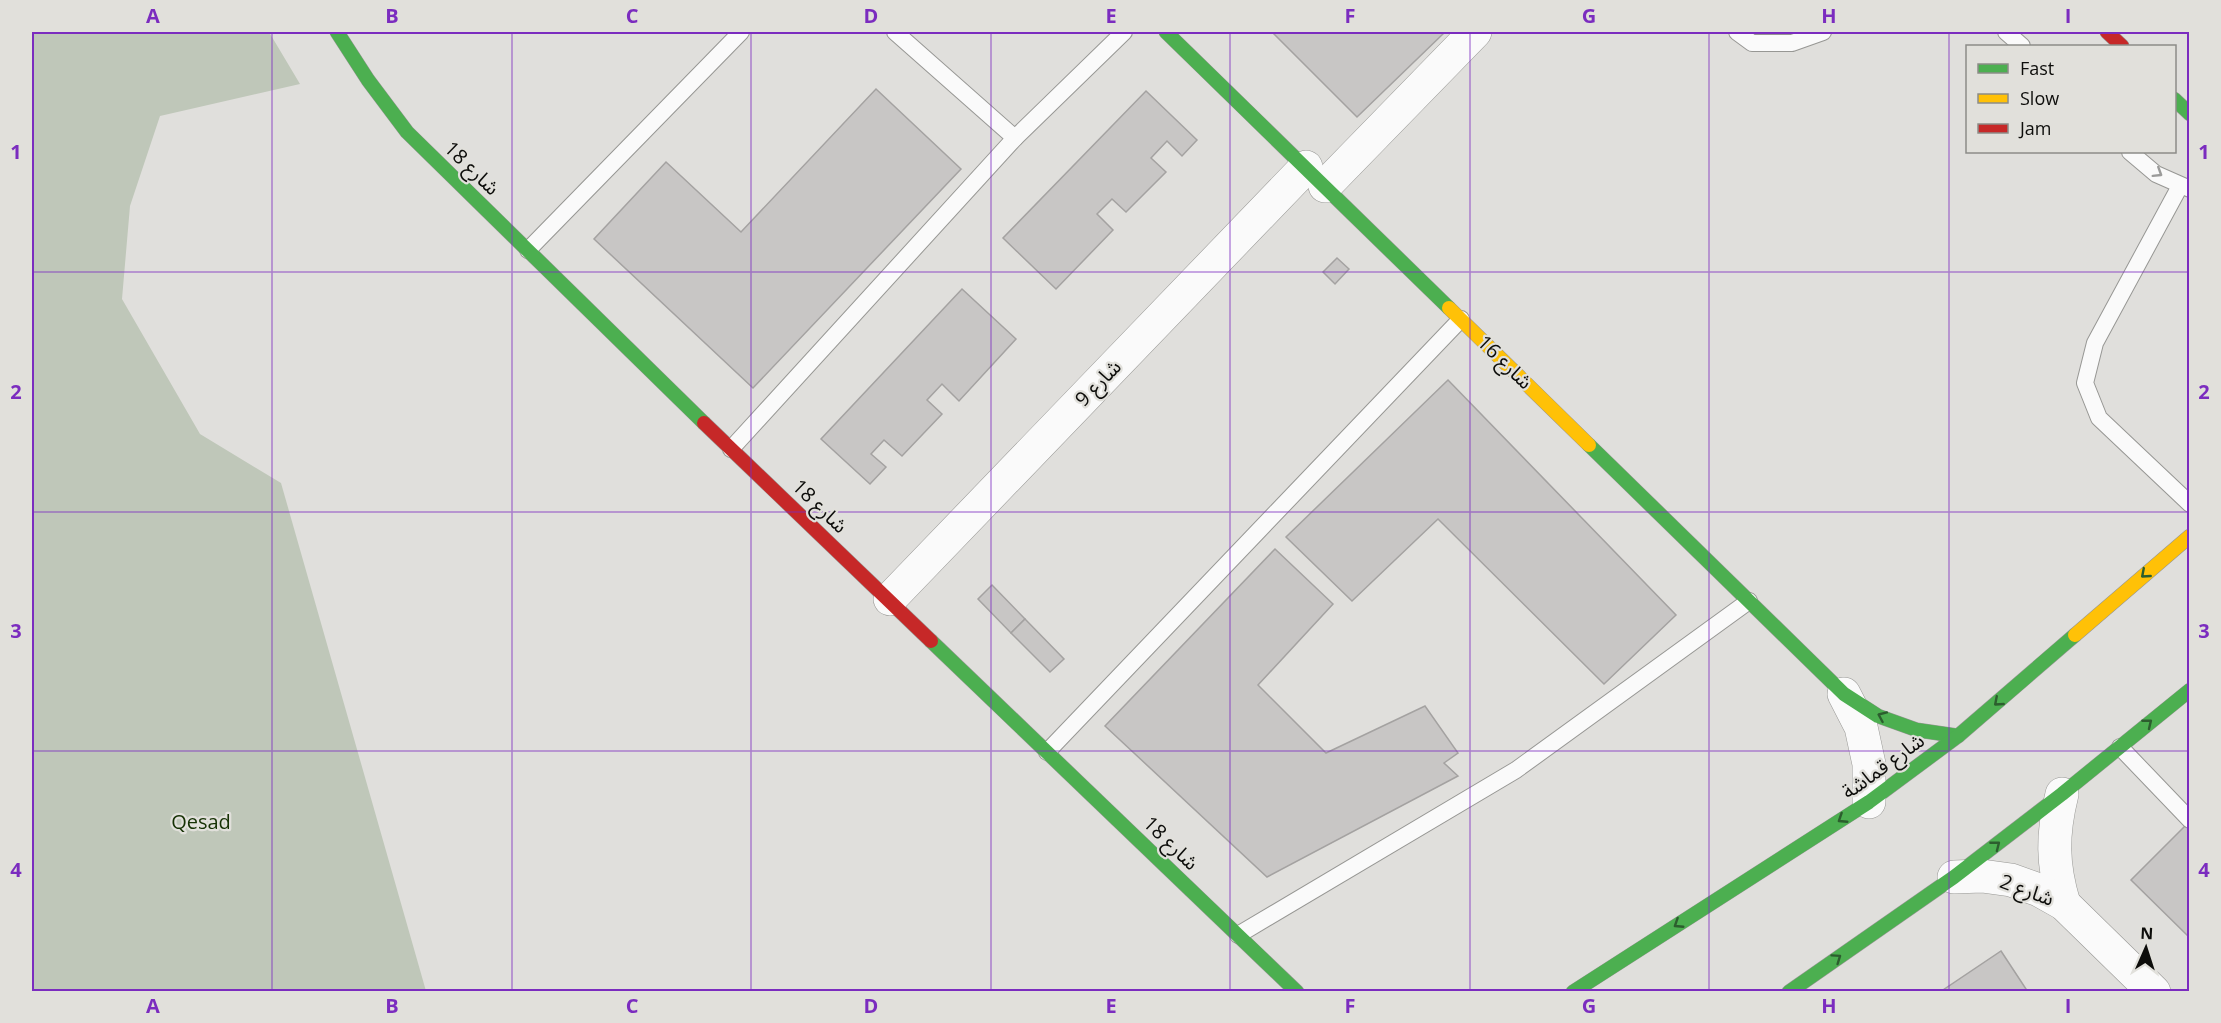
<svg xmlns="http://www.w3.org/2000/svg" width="2221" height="1023" viewBox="0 0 2221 1023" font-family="'Open Sans','Noto Sans Arabic',sans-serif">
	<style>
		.green { fill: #bfc7b9 }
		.building { fill: #c8c6c5; stroke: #a4a2a1; stroke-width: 1.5 }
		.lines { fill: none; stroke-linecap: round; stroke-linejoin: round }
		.lane-casing { stroke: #979794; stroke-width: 18 }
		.street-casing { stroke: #979794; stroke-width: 34 }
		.fast-casing { stroke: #979794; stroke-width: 15 }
		.slow-casing { stroke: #979794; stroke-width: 15 }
		.jam-casing { stroke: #979794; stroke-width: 15 }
		.lane { stroke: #fafafa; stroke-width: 16 }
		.street { stroke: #fafafa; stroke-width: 33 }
		.fast { stroke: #4caf50; stroke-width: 14 }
		.slow { stroke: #ffc107; stroke-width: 14 }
		.jam { stroke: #c62828; stroke-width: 14 }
		.oneway { stroke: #9b9b9a }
		.oneway2 { stroke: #2c5e2e }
		.grid { fill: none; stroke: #7b2cbf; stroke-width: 1.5; stroke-opacity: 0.55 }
		.labels { text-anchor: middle; stroke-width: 4.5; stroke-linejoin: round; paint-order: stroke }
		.street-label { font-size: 20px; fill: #0d0d0b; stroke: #e1e0db }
		.park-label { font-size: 20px; fill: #163205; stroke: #e1e0db }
		.neatline { fill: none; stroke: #7b2cbf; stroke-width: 2 }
		.grid-label { font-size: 20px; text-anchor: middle; font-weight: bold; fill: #7b2cbf }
	</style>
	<rect width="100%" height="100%" fill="#e0dfdc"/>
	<polygon class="green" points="32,32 269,32 300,84 160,116 130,206 122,299 200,434 281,483 426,991 32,991"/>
	<g class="building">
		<polygon points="1272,32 1445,32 1357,117"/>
		<polygon points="876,89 961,169 753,388 594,239 666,162 741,232"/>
		<polygon points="1146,91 1197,140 1182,156 1167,141 1151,158 1166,172 1126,212 1112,199 1097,214 1113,230 1056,289 1003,238"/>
		<polygon points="1337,258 1349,269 1335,284 1323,272"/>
		<polygon points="962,289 1016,339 959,401 942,384 927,400 942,414 902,456 884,440 871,454 886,467 870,484 821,439"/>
		<polygon points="1448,380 1676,615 1604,684 1438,519 1352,601 1286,537"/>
		<polygon points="1275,549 1333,604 1258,685 1326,753 1425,706 1458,753 1444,763 1458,776 1267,877 1105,726"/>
		<polygon points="992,585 1025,619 1011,633 978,599"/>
		<polygon points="1025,619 1064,659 1050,672 1011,633"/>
		<polygon points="2190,821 2190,938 2131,880"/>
		<polygon points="2001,951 2028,992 1940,992"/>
	</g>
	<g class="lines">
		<defs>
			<g id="lane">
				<polyline points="895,32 1015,138"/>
				<polyline points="1737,32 1752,43 1792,43 1823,32"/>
				<polyline points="2006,32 2022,46"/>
				<polyline points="2130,152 2156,174 2190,189"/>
				<polyline points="2180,186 2095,343 2085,383 2099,418 2190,504"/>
				<polyline points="528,250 741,32"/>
				<polyline points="731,449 1015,138 1124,32"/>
				<polyline points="2120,747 2190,820"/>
				<polyline points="1047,752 1461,319"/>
				<polyline points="1238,935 1516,770 1749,601"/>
			</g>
			<g id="street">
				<polyline points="1325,186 1475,32"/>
				<polyline points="890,599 1306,167"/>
				<polyline points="1844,694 1861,727 1869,764 1869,802"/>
				<path d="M2062,794C2052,834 2052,864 2064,904"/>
				<polyline points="1954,877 1982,876 2011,880 2039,890 2064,904 2154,992"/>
			</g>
			<g id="fast">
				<polyline points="337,32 368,80 407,132 704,423"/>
				<polyline points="1166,32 1449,308"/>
				<polyline points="2174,99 2190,114"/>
				<polyline points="1589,445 1844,694 1878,716 1917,730 1958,736"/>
				<polyline points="931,641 1297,992"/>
				<polyline points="1573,992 1869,802 1958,736 2075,635"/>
				<polyline points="1789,992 1954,877 2062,794 2190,690"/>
			</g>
			<g id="slow">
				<polyline points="1449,308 1589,445"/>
				<polyline points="2075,635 2190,536"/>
			</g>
			<g id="jam">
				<polyline points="2107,32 2122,46"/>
				<polyline points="704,423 931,641"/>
			</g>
		</defs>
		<use href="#lane" class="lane-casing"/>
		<use href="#street" class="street-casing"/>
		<use href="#fast" class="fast-casing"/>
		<use href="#slow" class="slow-casing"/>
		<use href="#jam" class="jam-casing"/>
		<use href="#lane" class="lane"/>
		<use href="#street" class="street"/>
		<use href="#fast" class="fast"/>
		<use href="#slow" class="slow"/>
		<use href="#jam" class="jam"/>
	</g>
	<defs><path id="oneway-chevron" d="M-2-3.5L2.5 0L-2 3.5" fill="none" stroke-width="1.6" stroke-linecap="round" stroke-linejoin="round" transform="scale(1.5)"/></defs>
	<use class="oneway" href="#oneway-chevron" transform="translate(2158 173) rotate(32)"/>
	<g class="oneway2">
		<use href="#oneway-chevron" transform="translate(2145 574) rotate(139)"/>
		<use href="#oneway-chevron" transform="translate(1998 702) rotate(139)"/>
		<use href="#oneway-chevron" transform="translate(1882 716) rotate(-156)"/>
		<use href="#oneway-chevron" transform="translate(2148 723) rotate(-39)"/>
		<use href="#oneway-chevron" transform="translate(1842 819) rotate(147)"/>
		<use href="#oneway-chevron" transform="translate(1996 845) rotate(-38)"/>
		<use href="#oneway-chevron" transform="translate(1678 924) rotate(147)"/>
		<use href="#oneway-chevron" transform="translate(1837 958) rotate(-35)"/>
	</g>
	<path class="grid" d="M272,32V992M512,32V992M751,32V992M991,32V992M1230,32V992M1470,32V992M1709,32V992M1949,32V992M32,272H2190M32,512H2190M32,751H2190"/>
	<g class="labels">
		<g class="street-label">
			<text transform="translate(472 168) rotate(44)" y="7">شارع 18</text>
			<text transform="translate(1505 362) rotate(44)" y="7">شارع 16</text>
			<text transform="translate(1098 383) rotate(-46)" y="7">شارع 9</text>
			<text transform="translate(820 506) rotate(44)" y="7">شارع 18</text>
			<text transform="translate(1883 766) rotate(-36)" y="7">شارع قماشة</text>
			<text transform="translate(1171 843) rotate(44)" y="7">شارع 18</text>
			<text transform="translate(2027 890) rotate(20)" y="7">شارع 2</text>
		</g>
		<g class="park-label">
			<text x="201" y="829">Qesad</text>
		</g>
	</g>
	<rect width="2221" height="1023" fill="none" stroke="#e1e0db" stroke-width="66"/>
	<rect x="1966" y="45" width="210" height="108" fill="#e1e0db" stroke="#8c8c88" stroke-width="1.5"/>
	<rect x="1978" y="64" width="30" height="9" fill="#4caf50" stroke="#8c8c88" stroke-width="1.5"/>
	<text x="2020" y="75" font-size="18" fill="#0d0d0b">Fast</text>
	<rect x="1978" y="94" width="30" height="9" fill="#ffc107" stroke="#8c8c88" stroke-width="1.5"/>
	<text x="2020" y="105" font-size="18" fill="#0d0d0b">Slow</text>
	<rect x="1978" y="124" width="30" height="9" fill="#c62828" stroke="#8c8c88" stroke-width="1.5"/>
	<text x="2020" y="135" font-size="18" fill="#0d0d0b">Jam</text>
	<g transform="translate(2146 948) rotate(3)" stroke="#e1e0db" stroke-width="4.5" paint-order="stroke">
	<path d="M0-4.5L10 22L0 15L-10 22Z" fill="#0d0d0b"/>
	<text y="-9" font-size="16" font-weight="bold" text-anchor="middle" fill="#0d0d0b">N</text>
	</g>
	<rect x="33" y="33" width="2155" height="957" class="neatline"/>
	<g class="grid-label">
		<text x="153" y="23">A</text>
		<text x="392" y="23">B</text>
		<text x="632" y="23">C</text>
		<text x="871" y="23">D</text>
		<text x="1111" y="23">E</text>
		<text x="1350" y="23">F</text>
		<text x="1589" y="23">G</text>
		<text x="1829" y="23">H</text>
		<text x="2068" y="23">I</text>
		<text x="16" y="159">1</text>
		<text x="2204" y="159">1</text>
		<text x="16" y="399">2</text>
		<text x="2204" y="399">2</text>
		<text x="16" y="638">3</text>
		<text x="2204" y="638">3</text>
		<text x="16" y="877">4</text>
		<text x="2204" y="877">4</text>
		<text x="153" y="1013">A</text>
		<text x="392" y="1013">B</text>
		<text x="632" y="1013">C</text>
		<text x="871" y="1013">D</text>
		<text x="1111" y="1013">E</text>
		<text x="1350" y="1013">F</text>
		<text x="1589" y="1013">G</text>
		<text x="1829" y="1013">H</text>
		<text x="2068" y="1013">I</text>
	</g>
</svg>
